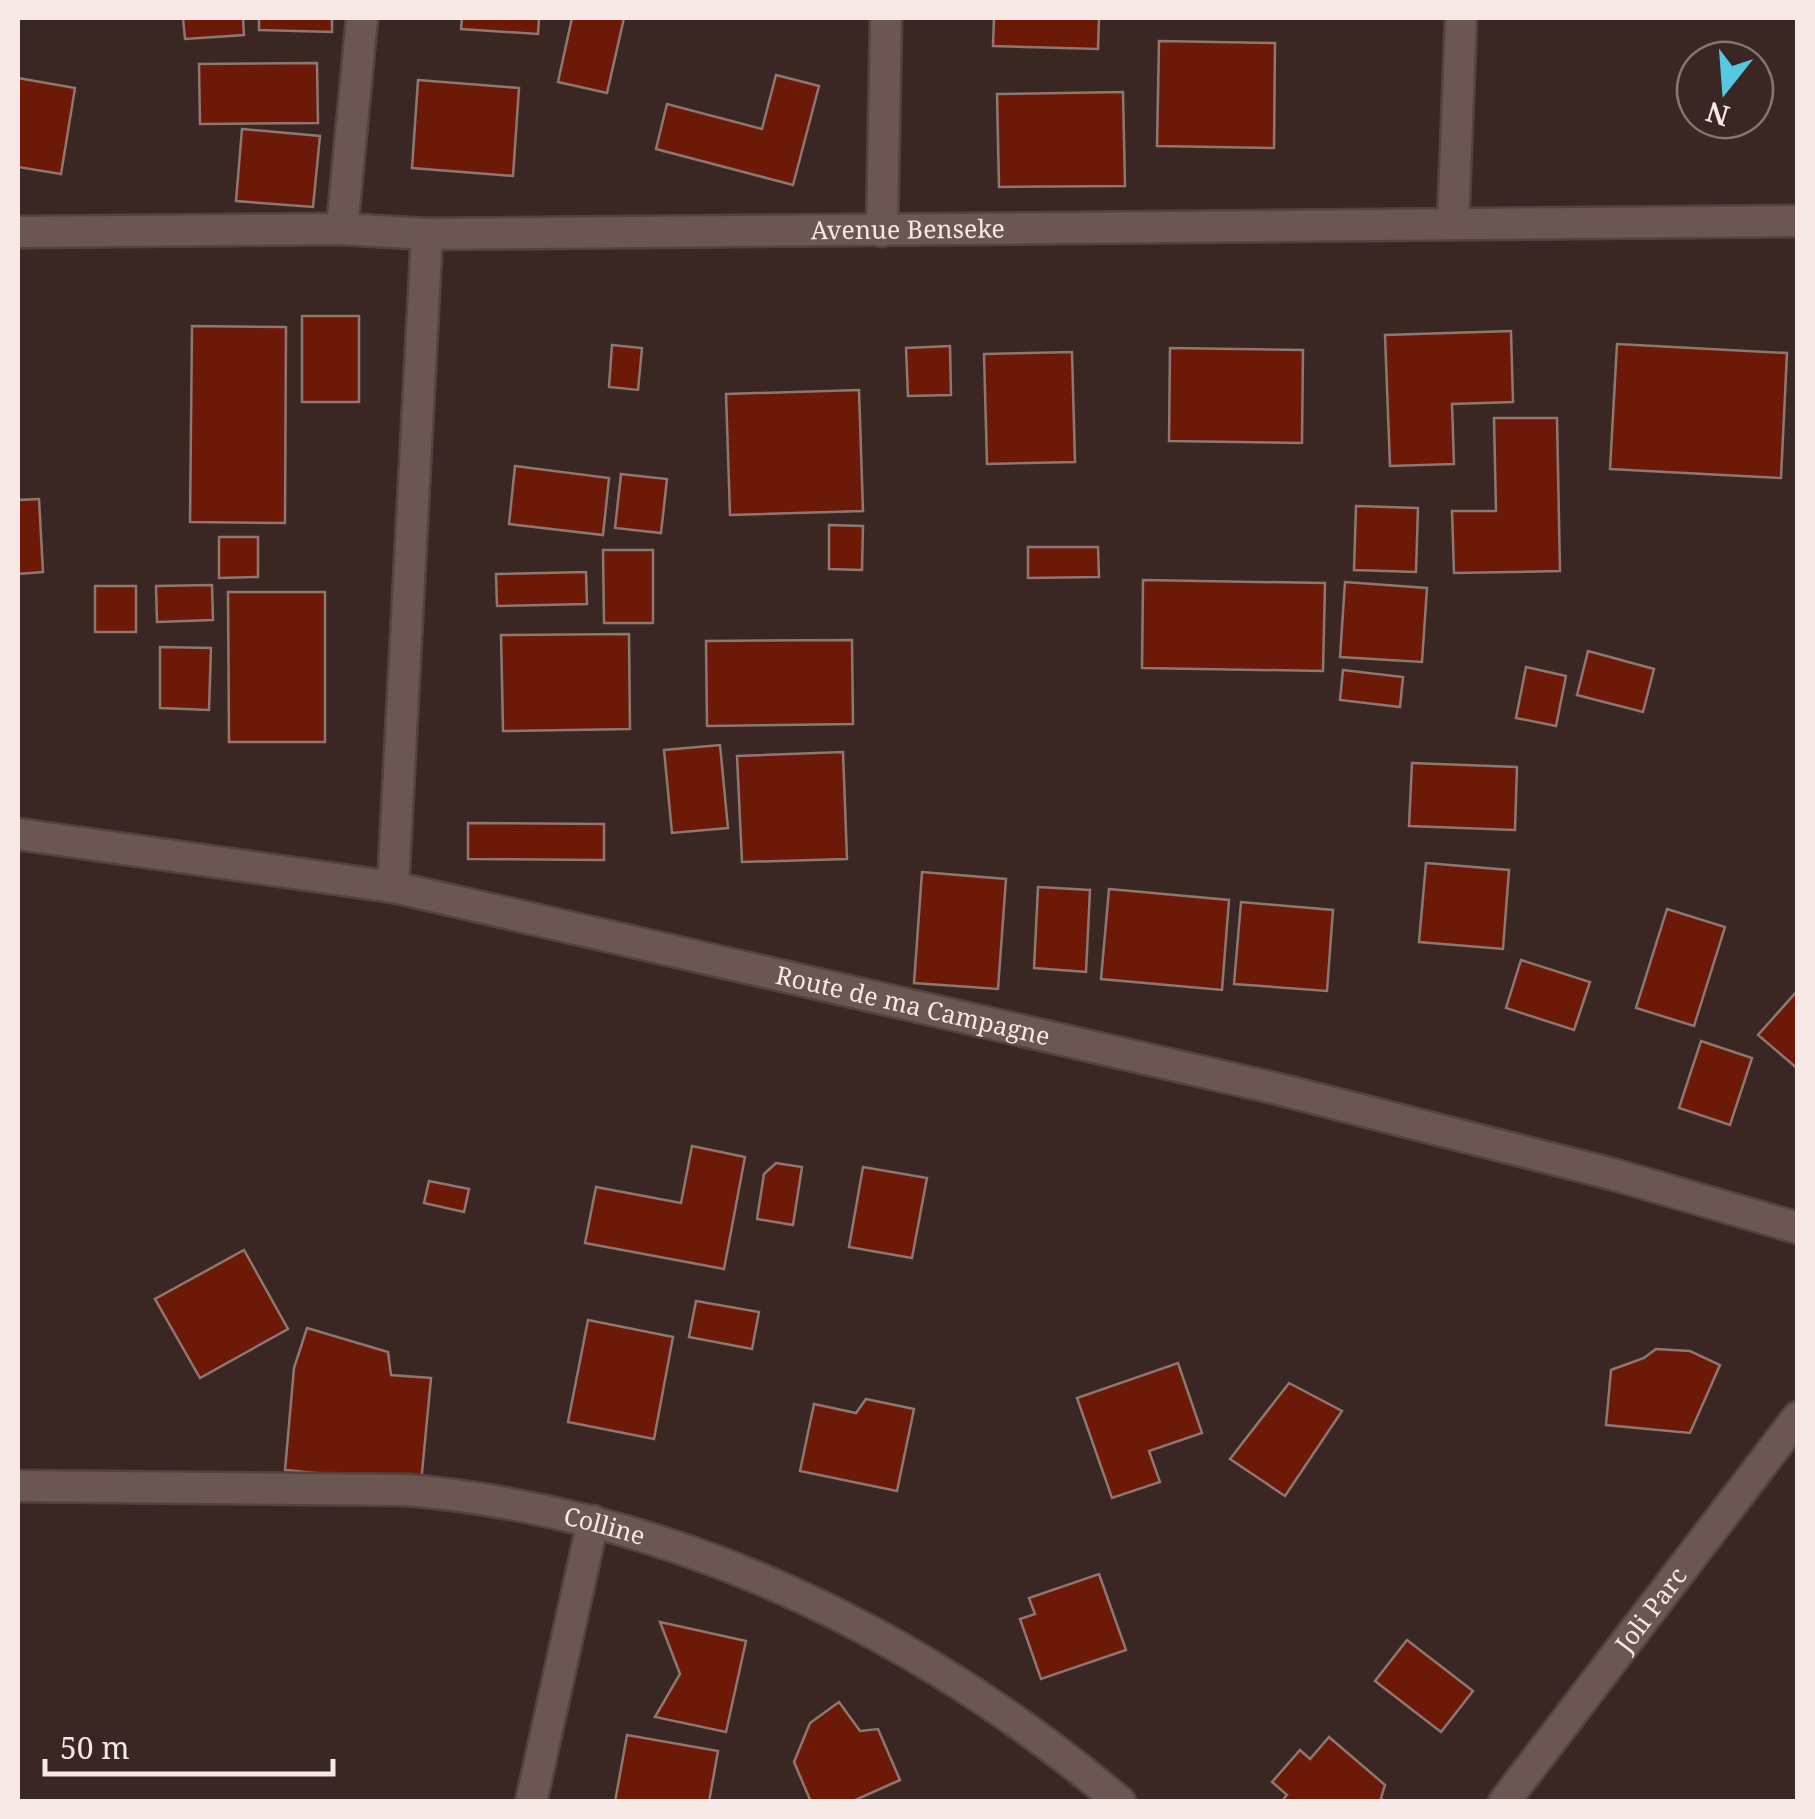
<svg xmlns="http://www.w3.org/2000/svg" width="1815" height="1819" viewBox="0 0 1815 1819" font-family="'Noto Serif',serif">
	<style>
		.building { fill: #6d1908; stroke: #8e7771; stroke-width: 2.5 }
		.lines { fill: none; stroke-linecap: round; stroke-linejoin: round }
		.minor-casing { stroke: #53433f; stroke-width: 35 }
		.minor { stroke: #6b5651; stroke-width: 30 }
		.labels { text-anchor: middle; stroke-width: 8; stroke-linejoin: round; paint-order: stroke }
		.street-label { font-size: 25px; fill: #f5e8e5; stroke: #3a2622 }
	</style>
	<rect width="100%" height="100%" fill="#3a2622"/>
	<g class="building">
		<polygon points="183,18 243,18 244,35 185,39"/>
		<polygon points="259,18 332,18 332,32 259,30"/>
		<polygon points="462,18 539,18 538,34 461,29"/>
		<polygon points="572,18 624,18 607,93 558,82"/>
		<polygon points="994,18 1099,18 1098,49 993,46"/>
		<polygon points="1159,41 1275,43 1274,148 1157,146"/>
		<polygon points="317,63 318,123 200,124 199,64"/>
		<polygon points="776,75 819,86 793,185 656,149 667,104 762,129"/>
		<polygon points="18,78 75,88 61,174 18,167"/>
		<polygon points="418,80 519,88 513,176 412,168"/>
		<polygon points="1123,92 1125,186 999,187 997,94"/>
		<polygon points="242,129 320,136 313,207 236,201"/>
		<rect x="302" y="316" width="57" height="86"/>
		<polygon points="192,326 286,327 285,523 190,522"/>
		<polygon points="1511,331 1513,402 1452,404 1454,464 1390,466 1385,335"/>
		<polygon points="1617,344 1787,353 1781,478 1610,469"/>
		<polygon points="612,345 642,348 638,390 609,387"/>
		<polygon points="950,346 951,395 908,396 906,348"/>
		<polygon points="1170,348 1303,350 1302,443 1169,441"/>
		<polygon points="1072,352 1075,462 987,464 984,354"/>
		<polygon points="859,390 863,511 730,515 726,394"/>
		<polygon points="1494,418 1557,418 1560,571 1454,573 1452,511 1496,511"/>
		<polygon points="515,466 609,478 603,535 509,524"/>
		<polygon points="621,474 667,479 661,533 615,528"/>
		<polygon points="39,499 43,572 18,574 18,500"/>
		<polygon points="1356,506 1418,508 1416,572 1354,570"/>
		<polygon points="829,525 863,526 862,570 829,569"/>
		<polygon points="219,537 258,537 258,577 219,578"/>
		<polygon points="1028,547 1098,547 1099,577 1028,578"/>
		<polygon points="603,550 653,550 653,623 604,623"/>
		<polygon points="586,572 587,604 497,606 496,574"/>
		<polygon points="1143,580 1325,583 1323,671 1142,668"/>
		<polygon points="1345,582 1427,588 1422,662 1340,657"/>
		<polygon points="212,585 213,620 157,622 156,586"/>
		<rect x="95" y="586" width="41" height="46"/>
		<polygon points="228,592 325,592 325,742 229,742"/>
		<polygon points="629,634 630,729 503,731 501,635"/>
		<polygon points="852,640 853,724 707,726 706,641"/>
		<polygon points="160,647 211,648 209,710 160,708"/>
		<polygon points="1588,651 1654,669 1643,712 1577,695"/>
		<polygon points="1526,667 1566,676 1556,726 1516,718"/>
		<polygon points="1343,670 1403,677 1400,707 1340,700"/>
		<polygon points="720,745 728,828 672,833 664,750"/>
		<polygon points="843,752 847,859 742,862 737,756"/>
		<polygon points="1412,763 1517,767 1515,830 1409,826"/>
		<polygon points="468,823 604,824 604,860 468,859"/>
		<polygon points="1426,863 1509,870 1503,949 1419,942"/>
		<polygon points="922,872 1006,879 998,989 914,983"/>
		<polygon points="1038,887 1090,890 1086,972 1034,968"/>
		<polygon points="1109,889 1229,900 1222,990 1101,979"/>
		<polygon points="1241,902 1333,910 1327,991 1234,984"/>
		<polygon points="1667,909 1725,927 1694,1026 1636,1008"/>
		<polygon points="1521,960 1590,982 1574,1030 1506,1008"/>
		<polygon points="1798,990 1798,1069 1758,1035"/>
		<polygon points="1701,1041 1752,1058 1730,1125 1679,1108"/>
		<polygon points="692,1146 745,1157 724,1269 585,1243 596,1187 681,1203"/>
		<polygon points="776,1163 802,1167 793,1225 757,1219 764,1174"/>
		<polygon points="863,1167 927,1178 912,1258 849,1247"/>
		<polygon points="429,1181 469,1189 464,1212 424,1203"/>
		<polygon points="244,1250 288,1329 200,1378 155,1299"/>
		<polygon points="696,1301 759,1312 752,1349 689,1337"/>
		<polygon points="588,1320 673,1337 654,1439 568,1422"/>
		<polygon points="307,1328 388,1352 391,1375 431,1378 421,1483 285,1470 294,1368"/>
		<polygon points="1656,1349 1690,1351 1720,1365 1690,1433 1606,1425 1611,1370 1644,1358"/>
		<polygon points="1178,1363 1202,1433 1149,1451 1160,1482 1112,1498 1077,1398"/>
		<polygon points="1289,1383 1342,1411 1285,1496 1230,1459"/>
		<polygon points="866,1399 914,1409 897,1491 800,1471 814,1404 856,1413"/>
		<polygon points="1099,1574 1126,1650 1041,1679 1020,1619 1035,1614 1029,1598"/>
		<polygon points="660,1622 746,1641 726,1732 655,1717 680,1674"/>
		<polygon points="1407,1640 1473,1691 1441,1732 1375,1681"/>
		<polygon points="839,1702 860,1731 878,1729 900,1780 851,1802 811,1802 794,1762 810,1723"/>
		<polygon points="627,1735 718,1751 709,1802 615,1802"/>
		<polygon points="1329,1737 1385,1785 1381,1798 1384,1802 1281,1802 1287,1795 1272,1782 1300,1750 1310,1759"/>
	</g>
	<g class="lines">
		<defs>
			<g id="minor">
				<polyline points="1453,224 1461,18"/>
				<polyline points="342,229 362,18"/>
				<polyline points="882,231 886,18"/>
				<path id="s1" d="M18,232L342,229L427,234L1798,221"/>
				<path id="s2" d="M18,834L393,887L1278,1089L1612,1174L1798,1228"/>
				<polyline points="393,887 427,234"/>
				<path id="s3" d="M18,1486L408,1490C674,1514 917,1631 1120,1802"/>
				<polyline points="531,1802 593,1521"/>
				<path id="s4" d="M1504,1802L1798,1417"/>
			</g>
		</defs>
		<use href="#minor" class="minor-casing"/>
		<use href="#minor" class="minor"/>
	</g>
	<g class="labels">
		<g class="street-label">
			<text dy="9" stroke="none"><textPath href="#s1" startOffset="890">Avenue Benseke</textPath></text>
			<text dy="9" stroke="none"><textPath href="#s2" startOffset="912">Route de ma Campagne</textPath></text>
			<text dy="9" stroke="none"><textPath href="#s3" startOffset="590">Colline</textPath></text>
			<text dy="9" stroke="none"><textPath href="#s4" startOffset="242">Joli Parc</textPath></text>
		</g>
	</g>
	<rect width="1815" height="1819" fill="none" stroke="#f5e8e5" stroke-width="40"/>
	<g transform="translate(1725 90) rotate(197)"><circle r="48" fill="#3a2622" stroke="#857470" stroke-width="2.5"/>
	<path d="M0-8L18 38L0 25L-18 38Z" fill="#56c9e0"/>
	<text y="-15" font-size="28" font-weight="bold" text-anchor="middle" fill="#f5e8e5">N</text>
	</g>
	<path d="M45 1759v15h288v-15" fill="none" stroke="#f5e8e5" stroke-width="5"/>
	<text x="60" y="1759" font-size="30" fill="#f5e8e5" stroke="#3a2622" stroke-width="8" paint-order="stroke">50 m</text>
</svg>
